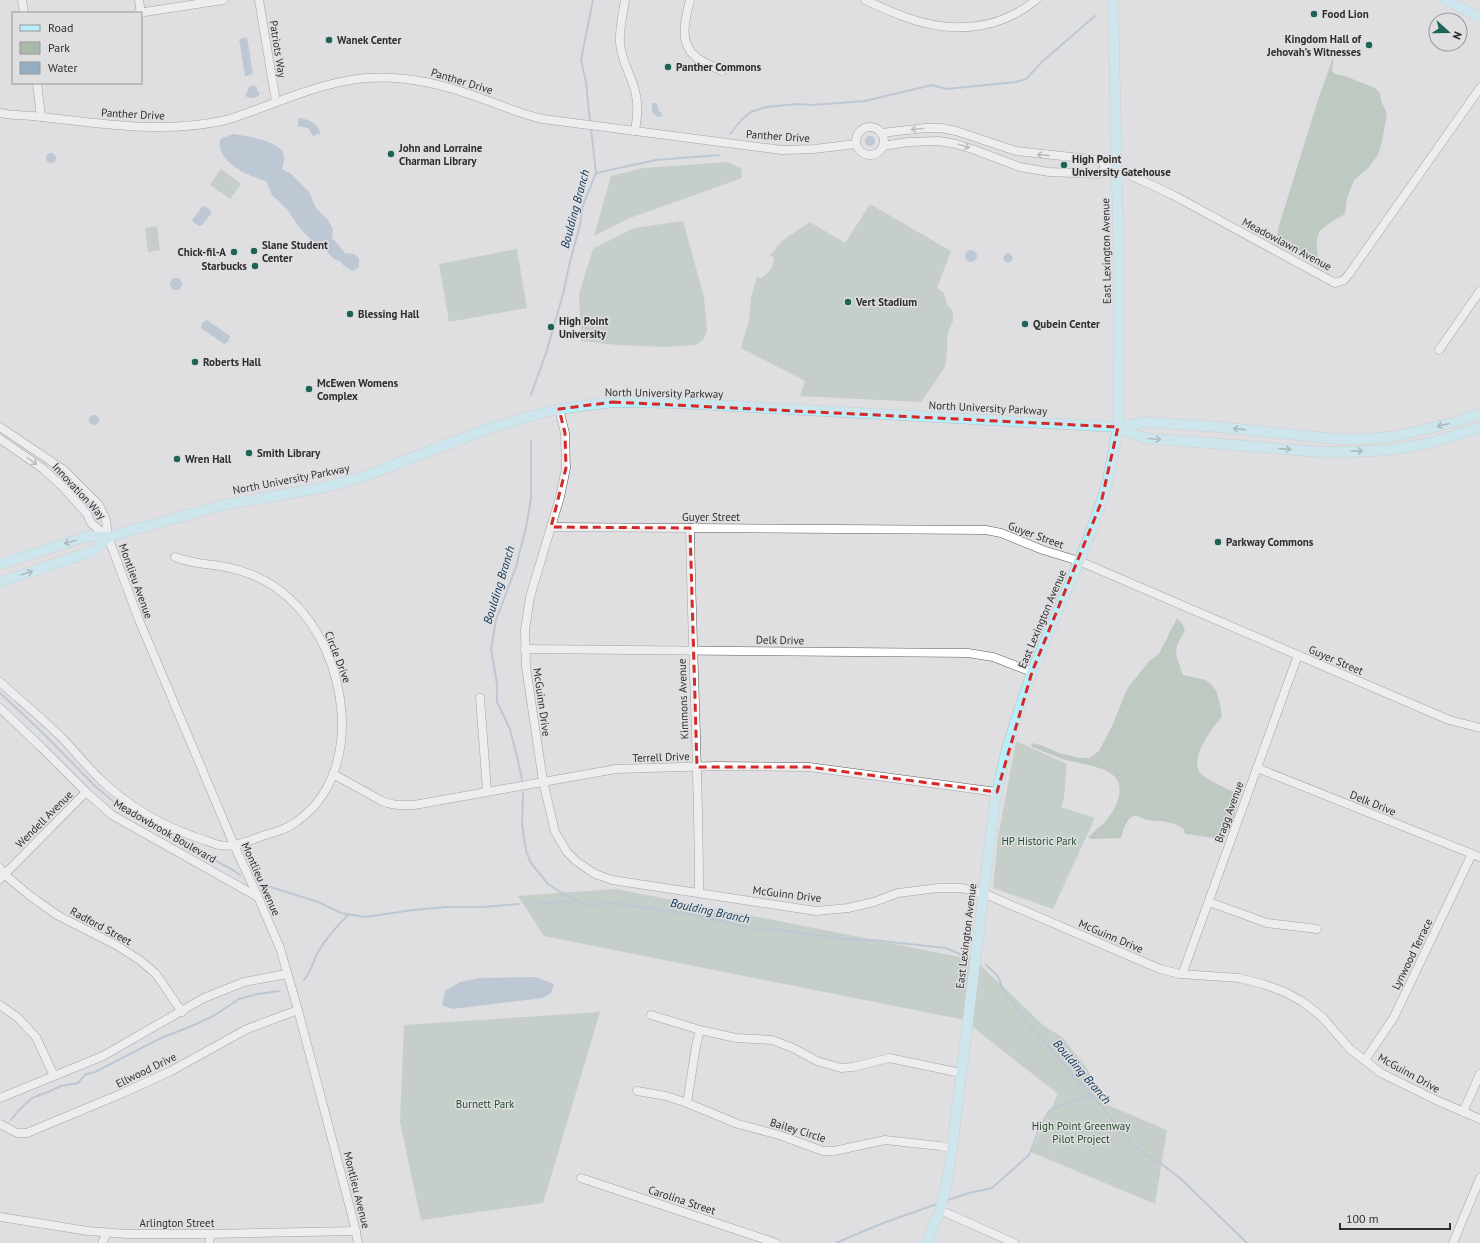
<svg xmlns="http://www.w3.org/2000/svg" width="1480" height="1243" viewBox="0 0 1480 1243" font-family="'PT Sans',sans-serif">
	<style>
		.green { fill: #a9baab }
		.forest { fill: #97b09a }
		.water { fill: #95adc3 }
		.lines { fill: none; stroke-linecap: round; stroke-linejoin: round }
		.stream { stroke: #95adc3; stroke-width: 2 }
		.river { stroke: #95adc3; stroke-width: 13 }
		.minor-casing { stroke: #5c5c5e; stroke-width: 9 }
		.major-casing { stroke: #bcbcbc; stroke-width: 11 }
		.minor { stroke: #fff; stroke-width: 8 }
		.major { stroke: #b9effa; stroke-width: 10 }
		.oneway { stroke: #969697 }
		.oneway2 { stroke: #748e94 }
		.marked { fill: none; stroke: #d62828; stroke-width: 3; stroke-dasharray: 8 5; stroke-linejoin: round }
		.poi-dot { fill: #1d6457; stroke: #dfdfe1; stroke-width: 1.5 }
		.labels { text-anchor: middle; stroke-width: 3; stroke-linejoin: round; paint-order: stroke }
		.poi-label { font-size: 11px; font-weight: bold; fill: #2e2e2f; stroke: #dfdfe1; text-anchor: start }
		.street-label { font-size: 11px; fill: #2e2e2f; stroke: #dfdfe1 }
		.park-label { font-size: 11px; fill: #254e2e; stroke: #dfdfe1 }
		.water-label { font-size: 12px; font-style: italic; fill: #0a3453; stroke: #dfdfe1 }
	</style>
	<rect width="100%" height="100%" fill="#dfdfe1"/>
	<g class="green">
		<polygon points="728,162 741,168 742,178 630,218 594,236 611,176 643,168"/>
		<polygon points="221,169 241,184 230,199 210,185"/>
		<path d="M870,204L951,251L937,288L944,293L947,305L953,311V321L949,329L947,341V352L945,367L921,402L800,396L805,381L741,348L749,320L751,298L757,276L761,278C768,274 774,267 774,258L770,255L783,240L810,222L845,243Z"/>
		<polygon points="683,221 704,297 707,331 703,340 696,345 665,347 617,345 581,341 579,294 593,249 634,228"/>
		<polygon points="157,226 160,250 148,252 145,228"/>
		<polygon points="517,249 527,308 449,322 439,264"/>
		<polygon points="1016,741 1067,764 1064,798 1061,807 1095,818 1053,909 993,888 998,837"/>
		<polygon points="616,889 975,960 1043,1025 1062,1037 1087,1068 1103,1103 1167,1130 1155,1204 1031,1152 1058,1094 983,1035 965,1020 544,936 518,896"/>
		<polygon points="600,1012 543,1203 421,1220 400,1122 404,1025"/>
	</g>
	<g class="forest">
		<path d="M1334,54L1332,71L1335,74L1345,76L1375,88L1380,93L1381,101L1387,114L1382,142L1378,155L1368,168L1354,180L1347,198L1345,214C1318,230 1313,230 1319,263L1277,238L1278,229L1317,103Z"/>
		<path d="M1177,618L1182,624L1185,630L1177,645L1176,655L1183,675C1190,677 1199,678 1205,680C1219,687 1220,704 1222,717C1212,727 1188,760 1201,774C1206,779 1229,790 1237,793C1239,801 1236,809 1234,817C1233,821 1232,826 1230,829C1222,845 1199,834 1185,834L1184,829C1168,820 1165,822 1148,820C1142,819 1136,813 1130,818C1125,823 1123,831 1121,838L1092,839L1088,837C1091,834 1094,832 1097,829C1105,823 1112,814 1116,805C1132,767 1091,767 1066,760C1055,757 1043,751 1032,747L1031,743L1041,745L1059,753L1080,758H1090L1099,751L1113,724L1127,689L1149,661L1159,654Z"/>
	</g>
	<g class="water">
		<polygon points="247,37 253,74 245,76 239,39"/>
		<path d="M253,85L257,87V91L260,93C257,99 251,99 245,96L249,87Z"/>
		<polygon points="652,103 657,103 658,109 663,116 657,117 652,111"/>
		<path d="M298,118C309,119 316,123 321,133L313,136L308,128L298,126Z"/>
		<path d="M234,134C246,136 279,141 283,153C285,158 283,164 282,169L290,173L309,192L316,208L328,220L333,229L332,238L328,243L324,245L317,244L313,242L299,227L287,209L272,195L266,181C248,176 217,163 220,140L222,138Z"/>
		<circle cx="870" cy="141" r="5"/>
		<circle cx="51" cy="158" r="5"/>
		<polygon points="205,206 211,211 211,214 202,225 199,226 193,222 192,220 202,207"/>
		<circle cx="971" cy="256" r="6"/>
		<path d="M340,253L354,254L359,258V267L353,271C346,268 340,263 337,257Z"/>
		<circle cx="1008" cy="258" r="4.5"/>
		<circle cx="176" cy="284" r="6"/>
		<polygon points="207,320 230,336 228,342 224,344 201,328 202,323"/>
		<circle cx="94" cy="420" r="5"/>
		<polygon points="86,500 89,501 98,517 98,519 96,519 85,503"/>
		<polygon points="536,977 554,984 551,993 543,998 452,1009 442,1005 445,991 460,982 479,978"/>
	</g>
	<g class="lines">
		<g class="stream">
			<polyline points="590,122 586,82 581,60 593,0"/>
			<polyline points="730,134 742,119 751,112 766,107 798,104 812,105 865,101 932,85 946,89 1016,82 1026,79 1043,61 1095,16"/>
			<polyline points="596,173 656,160 719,155"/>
			<polyline points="531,395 547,350 563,294 570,262 580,225 583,205 596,173 591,128"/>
			<polyline points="0,693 43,733 95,786 120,807 135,818 233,870 240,875"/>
			<polyline points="522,780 519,765 510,729 497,702 497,684 491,649 496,620 516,567 527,523 531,498 531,440"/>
			<polyline points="523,792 522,824 526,851 531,863 548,884 562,893 579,901 590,905 613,903 695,915 754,929 782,930 842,939 872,940 946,948 969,958"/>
			<polyline points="261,884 318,902 341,913 365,917 413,910 446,907 482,907 519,904"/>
			<polyline points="533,904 578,901"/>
			<polyline points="986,965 997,975 1004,991 1030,1026 1078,1081 1093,1096 1131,1142 1145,1155 1160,1163 1181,1179 1247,1243"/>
			<path d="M304,980C311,972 313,962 318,952C326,938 337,926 348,915"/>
			<polyline points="11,1120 18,1111 32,1098 48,1092 61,1086 78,1083 86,1074 95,1072 161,1038 194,1025 215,1015 239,999 258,994 279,991"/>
			<polyline points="945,1201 969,1193 992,1188 1029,1155 1039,1129 1049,1111 1076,1100 1093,1096"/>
			<polyline points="836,1243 883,1223 937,1204"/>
		</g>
		<polyline class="river" points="328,243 338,254"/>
		<defs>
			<g id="minor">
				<polyline points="22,0 24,13"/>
				<polyline points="139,0 141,13"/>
				<polyline points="259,0 276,102"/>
				<path d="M625,0C623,14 619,29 620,43C621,60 631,75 635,91C639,104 637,118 635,131"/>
				<path d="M690,0C685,20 678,43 697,58C704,63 714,67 722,71"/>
				<path d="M865,0C878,6 892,12 905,17C951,34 998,31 1036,0"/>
				<polyline points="138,13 223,0"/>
				<polyline points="37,83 41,117"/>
				<path d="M0,113C13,116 28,115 42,117C103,124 165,134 226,120C244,115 260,108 277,102C305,91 335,81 365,78C408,75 446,85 486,100C505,107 524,115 543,119L782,150L814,149L856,144"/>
				<circle cx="870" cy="141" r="14"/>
				<polyline points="881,133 925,128 941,128 956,131 1016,151 1099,160 1107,166 1117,169 1173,195 1335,283 1344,280 1349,274 1480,88"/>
				<polyline points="883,146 908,142 939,141 956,144 975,150 1020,167 1049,172 1099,174 1107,166"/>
				<polyline points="1439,350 1480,291"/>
				<polyline points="559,409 565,433 566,468 560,497 530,597 525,630 526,667 543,781 555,832 567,852 576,861 595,874 612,880 816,911 848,908 874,902 898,893 938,888 961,888 983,893 1160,969 1180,974 1239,978 1263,984 1285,992 1303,1002 1322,1017 1350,1049 1381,1073 1436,1100 1480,1119"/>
				<polyline points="0,427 64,470 99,505 106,520 108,537 139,620 234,845 258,897 280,948 298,1010 354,1223 358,1243"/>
				<polyline points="0,439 42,468 61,485 87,514 91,523 108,537"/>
				<polyline points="551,527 986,530 1001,533 1043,550 1079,561 1449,720 1480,728"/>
				<path d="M690,528C692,650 699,772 699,893"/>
				<polyline points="525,649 968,653 993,657 1032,672"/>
				<path d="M0,682C21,701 43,719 63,739C76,752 87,767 101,780C128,806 159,824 195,837C203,839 211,843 219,845C235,848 251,840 265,835C276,832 287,829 296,822C367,773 348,653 291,600C273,582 250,572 226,567C209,564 192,564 175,557"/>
				<polyline points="480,698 487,791"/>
				<polyline points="0,708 42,748 86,792 112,815 258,897"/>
				<polyline points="1257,768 1480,857"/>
				<path d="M333,774L382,801C393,806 403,805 414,805L616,769L716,766L809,767L997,792"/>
				<polyline points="0,868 4,874 29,895 57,915 116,945 141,961 156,974 182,1012"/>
				<polyline points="0,879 86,792"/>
				<polyline points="1209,902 1267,923 1317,929"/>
				<polyline points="1180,974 1183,972 1298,655"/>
				<polyline points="0,1005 17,1017 36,1037 54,1076"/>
				<polyline points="651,1015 700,1030"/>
				<polyline points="1365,1060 1394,1017 1472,854"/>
				<polyline points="637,1091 666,1096 687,1103"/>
				<polyline points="0,1098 103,1056 204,998 244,982 287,974"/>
				<polyline points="1463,1112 1480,1074"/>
				<polyline points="0,1124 17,1133 27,1133 123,1093 171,1071 247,1029 298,1010"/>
				<polyline points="952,1149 940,1146 885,1140 834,1151 823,1151 779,1135 738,1124 687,1103 696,1046 700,1030 736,1038 772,1040 793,1048 817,1061 841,1068 853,1067 889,1058 961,1073"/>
				<polyline points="581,1178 776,1243"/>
				<polyline points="940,1210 1014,1243"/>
				<polyline points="0,1217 88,1231 127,1234 211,1234 356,1231"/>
				<polyline points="102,1243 107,1233"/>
				<polyline points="209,1243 211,1234"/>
				<polyline points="1453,1243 1480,1178"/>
			</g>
			<g id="major">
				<polyline points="1445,0 1480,17"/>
				<path d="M1118,427L1144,438L1322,452C1344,452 1366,452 1387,450C1419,447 1450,438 1480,427"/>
				<polyline points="0,564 89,536 108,537 223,505 326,487 365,476 487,429 542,413 559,409 613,402 676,403 1118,427 1145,422 1219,427 1336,439 1367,439 1397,436 1459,421 1480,413"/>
				<polyline points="0,582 94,551 108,537"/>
				<polyline points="927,1243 940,1210 946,1186 952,1149 995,801 1005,756 1017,716 1032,672 1085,547 1101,503 1108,480 1118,427 1119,272 1113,0"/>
			</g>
		</defs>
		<use href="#minor" class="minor-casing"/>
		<use href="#major" class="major-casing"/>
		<use href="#minor" class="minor"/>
		<use href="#major" class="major"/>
	</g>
	<defs><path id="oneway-shaft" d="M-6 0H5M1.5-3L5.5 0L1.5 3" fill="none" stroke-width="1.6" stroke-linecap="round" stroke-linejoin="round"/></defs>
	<g class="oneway">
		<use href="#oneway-shaft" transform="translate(917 129) rotate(175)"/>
		<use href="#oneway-shaft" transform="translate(964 146) rotate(17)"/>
		<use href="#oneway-shaft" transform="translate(1043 155) rotate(-174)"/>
		<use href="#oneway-shaft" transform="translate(32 461) rotate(35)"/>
	</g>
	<g class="oneway2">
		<use href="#oneway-shaft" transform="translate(1443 425) rotate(167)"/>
		<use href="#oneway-shaft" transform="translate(1239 429) rotate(-174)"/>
		<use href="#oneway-shaft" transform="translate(1155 439) rotate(5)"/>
		<use href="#oneway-shaft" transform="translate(1285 449) rotate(4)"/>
		<use href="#oneway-shaft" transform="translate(1357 451) rotate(-2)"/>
		<use href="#oneway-shaft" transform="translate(70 542) rotate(163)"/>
		<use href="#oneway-shaft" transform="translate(27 573) rotate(-18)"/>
	</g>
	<path d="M0 0H1480V1243H0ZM613,402L1118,427L1101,503L1032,672L997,792L809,767H697L690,528L551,527L566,468L565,433L559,409Z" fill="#dfdfe1" fill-opacity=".55" fill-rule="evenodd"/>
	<path class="marked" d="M613,402L1118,427L1101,503L1032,672L997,792L809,767H697L690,528L551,527L566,468L565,433L559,409Z"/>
	<g class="poi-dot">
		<circle cx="1314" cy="14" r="4"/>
		<circle cx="329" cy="40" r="4"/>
		<circle cx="1369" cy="45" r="4"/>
		<circle cx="668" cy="67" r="4"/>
		<circle cx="391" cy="154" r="4"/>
		<circle cx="1064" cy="165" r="4"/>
		<circle cx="254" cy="251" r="4"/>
		<circle cx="234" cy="252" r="4"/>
		<circle cx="255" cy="266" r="4"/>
		<circle cx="848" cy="302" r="4"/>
		<circle cx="350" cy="314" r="4"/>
		<circle cx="1025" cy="324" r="4"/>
		<circle cx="551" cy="327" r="4"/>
		<circle cx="195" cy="362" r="4"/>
		<circle cx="309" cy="389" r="4"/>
		<circle cx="249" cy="453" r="4"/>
		<circle cx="177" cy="459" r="4"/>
		<circle cx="1218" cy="542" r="4"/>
	</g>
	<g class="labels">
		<g class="poi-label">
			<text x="1322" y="18">Food Lion</text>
			<text x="1361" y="43" text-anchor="end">Kingdom Hall of<tspan x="1361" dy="13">Jehovah’s Witnesses</tspan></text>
			<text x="337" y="44">Wanek Center</text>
			<text x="676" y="71">Panther Commons</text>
			<text x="399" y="152">John and Lorraine<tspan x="399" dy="13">Charman Library</tspan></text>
			<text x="1072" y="163">High Point<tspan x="1072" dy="13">University Gatehouse</tspan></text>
			<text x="262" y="249">Slane Student<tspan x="262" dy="13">Center</tspan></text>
			<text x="226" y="256" text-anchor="end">Chick-fil-A</text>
			<text x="247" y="270" text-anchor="end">Starbucks</text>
			<text x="856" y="306">Vert Stadium</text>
			<text x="358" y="318">Blessing Hall</text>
			<text x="559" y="325">High Point<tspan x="559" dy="13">University</tspan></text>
			<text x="1033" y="328">Qubein Center</text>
			<text x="203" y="366">Roberts Hall</text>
			<text x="317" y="387">McEwen Womens<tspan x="317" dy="13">Complex</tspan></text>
			<text x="257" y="457">Smith Library</text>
			<text x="185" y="463">Wren Hall</text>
			<text x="1226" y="546">Parkway Commons</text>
		</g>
		<g class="street-label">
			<text transform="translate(278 49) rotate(81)" y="4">Patriots Way</text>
			<text transform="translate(462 81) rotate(17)" y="4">Panther Drive</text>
			<text transform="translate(133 114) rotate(3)" y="4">Panther Drive</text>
			<text transform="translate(778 136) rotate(4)" y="4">Panther Drive</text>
			<text transform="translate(1287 244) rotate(28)" y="4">Meadowlawn Avenue</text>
			<text transform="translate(1106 251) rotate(-91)" y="4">East Lexington Avenue</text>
			<text transform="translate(664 393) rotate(1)" y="4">North University Parkway</text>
			<text transform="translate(988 408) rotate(3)" y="4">North University Parkway</text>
			<text transform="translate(291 479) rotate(-11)" y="4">North University Parkway</text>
			<text transform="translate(79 491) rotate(47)" y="4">Innovation Way</text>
			<text x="711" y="521">Guyer Street</text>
			<text transform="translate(1036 535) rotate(20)" y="4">Guyer Street</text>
			<text transform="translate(136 581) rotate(70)" y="4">Montlieu Avenue</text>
			<text transform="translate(1042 619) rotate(-67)" y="4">East Lexington Avenue</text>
			<text transform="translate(780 640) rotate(1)" y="4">Delk Drive</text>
			<text transform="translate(338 657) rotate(69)" y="4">Circle Drive</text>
			<text transform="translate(1336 660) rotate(23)" y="4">Guyer Street</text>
			<text transform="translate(683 699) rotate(-92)" y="4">Kimmons Avenue</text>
			<text transform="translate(542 702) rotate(82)" y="4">McGuinn Drive</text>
			<text transform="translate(661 757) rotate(-2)" y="4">Terrell Drive</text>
			<text transform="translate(1373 803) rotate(22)" y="4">Delk Drive</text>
			<text transform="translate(1229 812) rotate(-70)" y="4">Bragg Avenue</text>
			<text transform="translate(44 819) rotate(-45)" y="4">Wendell Avenue</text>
			<text transform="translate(165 831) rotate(30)" y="4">Meadowbrook Boulevard</text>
			<text transform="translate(261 879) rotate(66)" y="4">Montlieu Avenue</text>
			<text transform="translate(787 894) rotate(7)" y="4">McGuinn Drive</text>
			<text transform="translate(101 926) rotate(28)" y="4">Radford Street</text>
			<text transform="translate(966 936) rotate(-83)" y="4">East Lexington Avenue</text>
			<text transform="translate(1111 936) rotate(23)" y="4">McGuinn Drive</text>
			<text transform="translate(1412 954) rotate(-64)" y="4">Lynwood Terrace</text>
			<text transform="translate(146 1070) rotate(-26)" y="4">Ellwood Drive</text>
			<text transform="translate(1409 1073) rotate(29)" y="4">McGuinn Drive</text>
			<text transform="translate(798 1130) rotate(17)" y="4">Bailey Circle</text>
			<text transform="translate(357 1190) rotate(76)" y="4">Montlieu Avenue</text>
			<text transform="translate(682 1200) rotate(18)" y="4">Carolina Street</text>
			<text x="177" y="1227">Arlington Street</text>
		</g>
		<g class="park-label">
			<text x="1039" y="845">HP Historic Park</text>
			<text x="485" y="1108">Burnett Park</text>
			<text x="1081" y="1130">High Point Greenway<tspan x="1081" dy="13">Pilot Project</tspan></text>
		</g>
		<g class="water-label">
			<text transform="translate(575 209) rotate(-75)" y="4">Boulding Branch</text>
			<text transform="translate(499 585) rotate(-73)" y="4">Boulding Branch</text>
			<text transform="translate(710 911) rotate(12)" y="4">Boulding Branch</text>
			<text transform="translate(1082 1072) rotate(49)" y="4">Boulding Branch</text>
		</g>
	</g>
	<rect x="12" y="12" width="130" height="72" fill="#dfdfe1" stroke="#98989a"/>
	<rect x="20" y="25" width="20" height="6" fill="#b9effa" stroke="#98989a"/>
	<text x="48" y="32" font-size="12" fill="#2e2e2f">Road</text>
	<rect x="20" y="42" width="20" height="12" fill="#a9baab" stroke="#98989a"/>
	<text x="48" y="52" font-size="12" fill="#2e2e2f">Park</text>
	<rect x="20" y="62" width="20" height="12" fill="#95adc3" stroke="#98989a"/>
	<text x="48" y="72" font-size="12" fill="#2e2e2f">Water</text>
	<g transform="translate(1448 32) rotate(111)"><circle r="19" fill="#dfdfe1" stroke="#98989a"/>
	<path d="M0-3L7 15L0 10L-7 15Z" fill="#1d6457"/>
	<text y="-6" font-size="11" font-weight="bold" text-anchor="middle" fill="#2e2e2f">N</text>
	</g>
	<path d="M1340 1223v6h110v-6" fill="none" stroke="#2e2e2f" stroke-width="2"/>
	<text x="1346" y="1223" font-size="12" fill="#2e2e2f" stroke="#dfdfe1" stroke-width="3" paint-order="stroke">100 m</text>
</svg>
